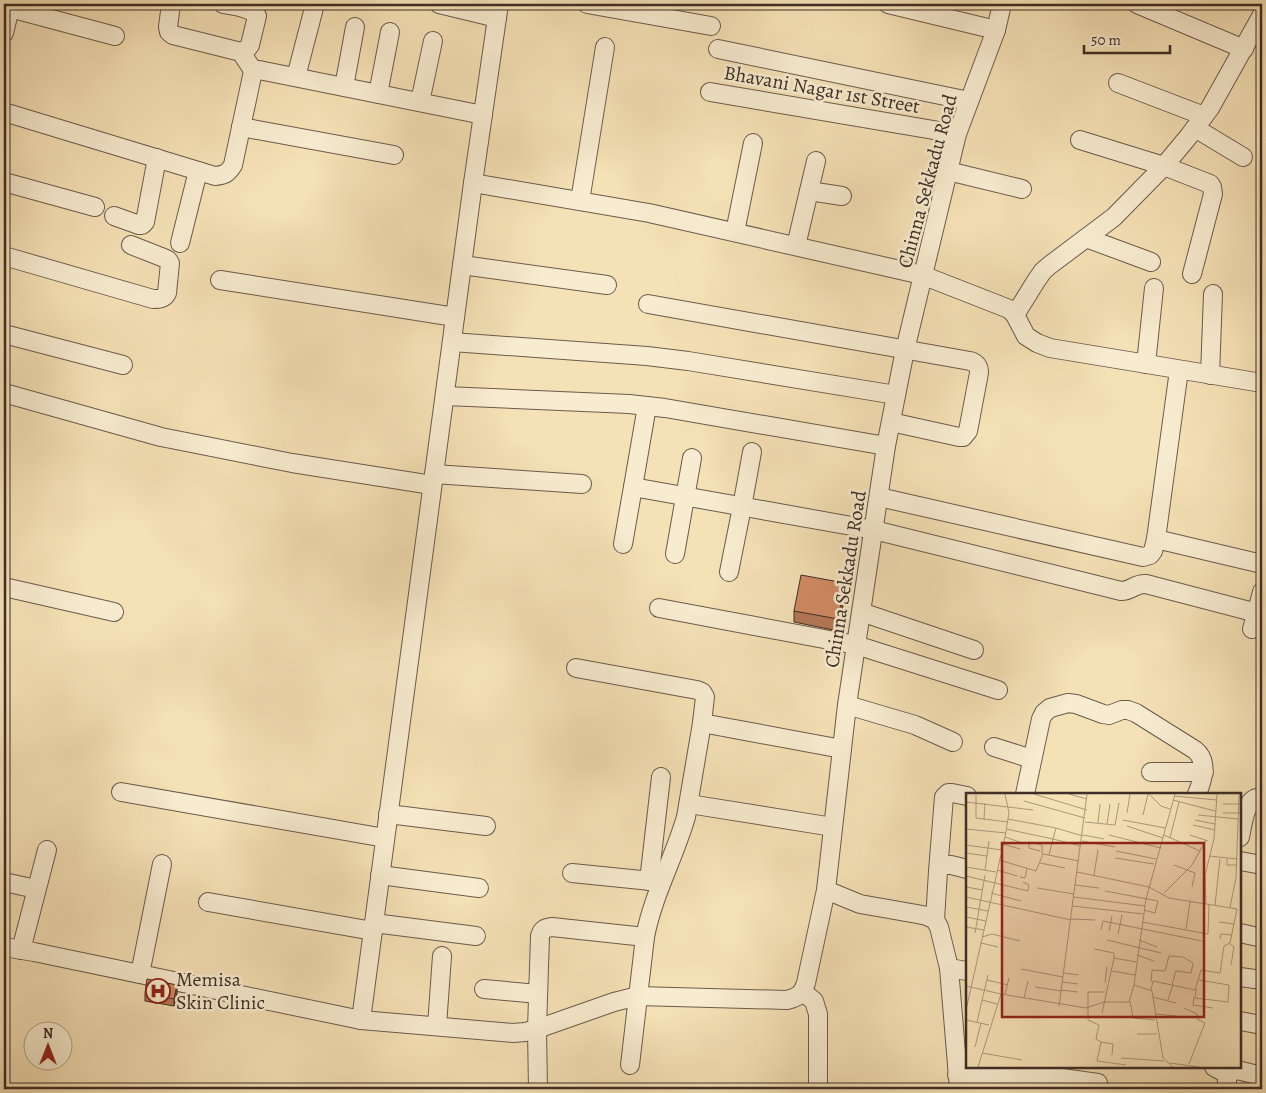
<svg xmlns="http://www.w3.org/2000/svg" width="1266" height="1093" viewBox="0 0 1266 1093" font-family="Alegreya,serif">
	<style>
		.lines { fill: none; stroke-linecap: round; stroke-linejoin: round }
		.minor-casing { stroke: #6b5b4b; stroke-width: 20 }
		.minor { stroke: #f8ecd0; stroke-width: 18 }
		.wall { fill: #b57857; stroke: #3d2e27 }
		.shaded-wall { fill: #946247; stroke: #3d2e27 }
		.building { fill: #d38c65; stroke: #3d2e27 }
		.labels { text-anchor: middle; stroke-width: 5; stroke-linejoin: round; paint-order: stroke }
		.street-label { font-size: 20px; fill: #3d2e27; stroke: #f8ecd0 }
		.poi-label { font-size: 20px; fill: #3d2e27; stroke: #f8ecd0; text-anchor: start }
		.inset-road { fill: none; stroke: #ab997d; stroke-width: 1 }
		.view { fill: #8f2418; fill-opacity: 0.15; stroke: #8f2418; stroke-width: 2.5 }
		.inset-edge { fill: none; stroke: #3d2e27; stroke-width: 2.5 }
	</style>
	<rect width="100%" height="100%" fill="#f5e1b6"/>
	<filter id="stains"><feTurbulence type="fractalNoise" baseFrequency=".004" numOctaves="4"/><feColorMatrix values="0 0 0 0 .2 0 0 0 0 .09 0 0 0 0 .02 0 0 0 .5 -.17"/></filter>
	<radialGradient id="worn" r=".72"><stop offset=".6" stop-color="#630" stop-opacity="0"/><stop offset="1" stop-color="#630" stop-opacity=".3"/></radialGradient>
	<g class="lines">
		<defs>
			<g id="minor">
				<polyline points="171,4 168,27 169,32 173,35 241,52"/>
				<path d="M223,4C234,6 250,7 257,16L250,45L247,49L241,52L254,72"/>
				<polyline points="439,4 497,18"/>
				<polyline points="587,4 711,26"/>
				<polyline points="888,4 996,30"/>
				<polyline points="1137,4 1244,49"/>
				<polyline points="10,8 115,36"/>
				<polyline points="4,33 11,4"/>
				<polyline points="718,49 969,101"/>
				<polyline points="296,77 315,4"/>
				<polyline points="1118,83 1204,116"/>
				<polyline points="344,87 355,27"/>
				<polyline points="710,92 957,134"/>
				<polyline points="378,94 390,32"/>
				<polyline points="420,102 433,41"/>
				<path d="M4,112L215,176C225,175 228,173 233,165L252,76L254,72L259,70L483,115"/>
				<polyline points="241,127 394,155"/>
				<polyline points="1195,128 1243,157"/>
				<polyline points="1080,140 1164,166 1210,184 1212,187 1213,194 1192,274"/>
				<polyline points="948,171 1022,189"/>
				<polyline points="4,182 95,207"/>
				<polyline points="473,183 649,213 922,275 1009,309 1015,315 1026,336 1037,343 1050,348 1262,383"/>
				<polyline points="809,191 842,196"/>
				<polyline points="580,201 605,47"/>
				<polyline points="114,216 139,225 142,225 145,222 157,158"/>
				<polyline points="735,232 753,143"/>
				<polyline points="1086,238 1151,262"/>
				<polyline points="180,243 198,171"/>
				<polyline points="796,246 816,161"/>
				<path d="M4,256L153,299C159,299 164,299 167,293L170,263L168,260L164,258L131,245"/>
				<polyline points="462,265 607,285"/>
				<polyline points="220,280 455,317"/>
				<path d="M648,304L970,361C977,363 979,366 979,373L968,431L963,437H959L891,422"/>
				<polyline points="1015,315 1036,281 1043,271 1050,265 1114,217 1164,166 1189,136 1210,108 1262,15"/>
				<polyline points="4,334 123,365"/>
				<polyline points="452,342 647,356 688,361 896,395"/>
				<polyline points="1146,364 1154,288"/>
				<polyline points="1210,375 1213,294"/>
				<polyline points="4,393 161,437 292,463 432,485"/>
				<polyline points="445,396 629,404 665,408 886,446"/>
				<polyline points="434,474 582,484"/>
				<polyline points="633,487 647,406"/>
				<polyline points="879,497 1143,557 1150,555 1153,551 1156,539 1262,564"/>
				<polyline points="1156,539 1179,370"/>
				<path d="M623,544L633,487L874,530L1121,591C1132,591 1135,583 1146,584L1257,613"/>
				<polyline points="675,554 692,458"/>
				<polyline points="729,572 742,507 752,452"/>
				<polyline points="4,587 114,612"/>
				<polyline points="659,608 856,645 998,690"/>
				<polyline points="861,612 974,650"/>
				<polyline points="1252,629 1262,592"/>
				<polyline points="576,668 697,690 702,692 705,697 702,723"/>
				<polyline points="847,705 915,725 953,742"/>
				<polyline points="994,747 1032,759"/>
				<polyline points="1151,772 1204,772"/>
				<polyline points="121,792 385,838"/>
				<path d="M1025,794L1041,719L1044,713L1050,708L1068,703L1076,704L1103,714L1109,715L1122,710H1128L1136,713L1195,750C1209,761 1203,780 1197,794"/>
				<polyline points="689,804 833,827"/>
				<polyline points="388,814 486,826"/>
				<path d="M1240,837C1243,824 1245,795 1262,798"/>
				<polyline points="1240,861 1262,865"/>
				<polyline points="938,871 944,797 948,793 952,793 967,796"/>
				<polyline points="572,873 661,882"/>
				<polyline points="380,875 479,888"/>
				<polyline points="649,881 661,777"/>
				<polyline points="4,882 36,889"/>
				<polyline points="208,902 373,931"/>
				<polyline points="935,920 938,871 942,865 951,865 967,869"/>
				<polyline points="374,923 476,936"/>
				<polyline points="1240,933 1262,938"/>
				<path d="M4,947L34,952L361,1020L513,1033L525,1032L537,1029L614,1002L638,996L787,1000C799,997 802,994 806,983L826,890"/>
				<polyline points="21,950 47,850"/>
				<polyline points="949,968 967,971"/>
				<polyline points="140,974 162,864"/>
				<polyline points="1240,977 1262,980"/>
				<polyline points="484,989 538,994"/>
				<polyline points="803,992 814,1001 818,1014 818,1089"/>
				<polyline points="361,1020 473,183 499,4"/>
				<polyline points="1240,1021 1262,1025"/>
				<polyline points="437,1026 442,956"/>
				<path d="M630,1065L645,937C653,895 674,858 686,817L702,723L842,749"/>
				<path d="M1214,1067C1228,1074 1228,1075 1226,1089"/>
				<polyline points="1226,1074 1237,1070 1262,1076"/>
				<polyline points="957,1075 1062,1078 1098,1083"/>
				<path d="M538,1089L537,1029L540,936C542,929 545,928 552,927L645,937"/>
				<polyline points="959,1089 949,968 939,927 935,920 927,916 917,914 860,904 826,890 847,705 886,446 905,350 957,134 996,30 1002,4"/>
			</g>
		</defs>
		<use href="#minor" class="minor-casing"/>
		<use href="#minor" class="minor"/>
	</g>
	<g class="wall">
		<polygon points="845,595 838,631 794,622 794,611"/>
		<polygon points="145,993 177,993 174,1006 145,1001"/>
	</g>
	<g class="shaded-wall">
		<polygon points="845,583 845,595 838,631 838,619"/>
		<polygon points="177,985 177,993 174,1006 174,999"/>
	</g>
	<g class="building">
		<polygon points="801,575 845,583 838,619 794,611"/>
		<polygon points="147,979 177,985 174,999 145,993"/>
	</g>
	<defs>
		<symbol id="hospital-ring" viewBox="-11 -11 22 22"><circle r="9.5" fill="#f8ecd0" stroke="#8f2418" stroke-width="1.5"/><path d="M-5-5h3v3.5h4V-5h3V5h-3V1.5h-4V5h-3Z" fill="#8f2418"/></symbol>
	</defs>
	<g fill-rule="evenodd">
		<use href="#hospital-ring" x="144" y="977" width="28" height="28"/>
	</g>
	<g class="labels">
		<g class="street-label">
			<text transform="translate(822 89) rotate(10)" y="7">Bhavani Nagar 1st Street</text>
			<text transform="translate(927 181) rotate(-75)" y="7">Chinna Sekkadu Road</text>
			<text transform="translate(845 579) rotate(-81)" y="7">Chinna Sekkadu Road</text>
		</g>
		<g class="poi-label">
			<text x="176" y="986">Memisa<tspan x="176" dy="23">Skin Clinic</tspan></text>
		</g>
	</g>
	<g transform="translate(966 793)">
		<rect width="275" height="275" fill="#f5e1b6"/>
		<path class="inset-road" d="M68,1L121,17M103,1L121,6M183,1L195,13L204,16M10,2V25L42,29M208,3L251,7M207,7L249,18M58,8L119,25M0,9L67,17M257,11H275M161,20L164,1M257,20H274M177,22L182,1M232,22L273,26M42,26L90,35M18,27L19,10M157,27L199,35M229,27L249,31M119,29L149,32L153,10M132,30L134,11M141,31L144,11M227,32L249,37M161,33L197,45M0,36L40,40M40,36L87,46L83,62M117,42L138,46M143,42L195,55M198,42L234,58M224,42L242,48M39,44L56,50M204,45L213,9M116,48L149,54M37,51L54,56M0,52L36,57M115,53L87,46L90,35L117,43M74,58L63,55V49L76,52V61M150,58L190,66M0,60L21,63M243,63L271,66M149,65L188,71M261,66V72H271M33,67L70,78L77,61L113,68M74,70L99,75M208,72L229,80L226,94M0,74L30,79M19,77L23,48M31,77L51,83M111,79L183,94L203,105L271,116L264,150L258,153L254,180L235,177L229,197L187,188L185,197M128,82L132,57M0,83L62,98L63,92L57,89M54,84L59,85L61,75M109,92L133,95M0,94L17,97M71,95L108,101M139,98L192,108L189,120L178,117M25,100L55,108M198,100L226,72L240,47M0,104L105,127M108,104L179,113M240,111L239,82L248,46L251,1M249,112L254,66M107,113L177,121M0,114L22,118M264,114L270,85L273,1M0,124L20,128M105,126L129,127M176,129L242,141L243,112M253,129L268,131M0,134L18,137M220,136L224,109M135,137L137,128L236,148M143,138L146,123M9,140L19,82M152,141L156,122M16,144L26,141L54,148M254,146L255,141L266,142M141,147L195,160M173,147L191,154M15,150L32,154M264,151L268,154L265,172M128,156L148,160V165M171,162L188,168M55,176L97,184M146,178L169,182M98,180L113,182M21,187L42,192M96,189L112,191M185,189L186,177L199,178L203,163L217,164L227,170L225,180L210,178L206,192M139,190L141,174M0,193L35,201M69,194L95,198M230,196L229,205L262,209L263,192L233,187M95,197L112,199M139,199H122V227L133,232L130,246L135,249L131,268L160,272M39,201L43,185M187,204L210,210M228,204L227,212L247,215M58,205L62,188M16,207L31,211M202,207L207,192M164,208L167,225L189,227M93,213L121,1M218,215L231,221V226L239,230L223,271M0,217L39,44L43,20L39,1M136,220L148,165L170,169M189,221L211,223M0,227L23,232M11,229L22,182M171,241H191M135,249L147,251L146,262M9,254L15,230M16,260L56,267M155,265L198,268M204,270L233,274M12,274L35,201L120,215L138,209H163L168,192M207,274L197,265L186,198L168,192L180,106L209,1"/>
		<path class="view" d="M36,50H238V224H36Z"/>
		<rect width="275" height="275" class="inset-edge"/>
	</g>
	<rect width="1266" height="1093" fill="none" stroke="#f5e1b6" stroke-width="20"/>
	<rect x="5" y="5" width="1256" height="1083" fill="none" stroke="#3d2e27" stroke-width="2.5"/>
	<rect x="10" y="10" width="1246" height="1073" fill="none" stroke="#3d2e27"/>
	<g transform="translate(48 1046)"><circle r="24" fill="#f8ecd0" stroke="#ada08c"/>
	<path d="M0-4L9 19L0 12L-9 19Z" fill="#8f2418"/>
	<text y="-8" font-size="14" font-weight="bold" text-anchor="middle" fill="#3d2e27">N</text>
	</g>
	<path d="M1084 45v8h86v-8" fill="none" stroke="#3d2e27" stroke-width="2.5"/>
	<text x="1091" y="45" font-size="15" fill="#3d2e27" stroke="#f8ecd0" stroke-width="4" paint-order="stroke">50 m</text>
	<rect width="100%" height="100%" filter="url(#stains)"/>
	<rect width="100%" height="100%" fill="url(#worn)"/>
</svg>
